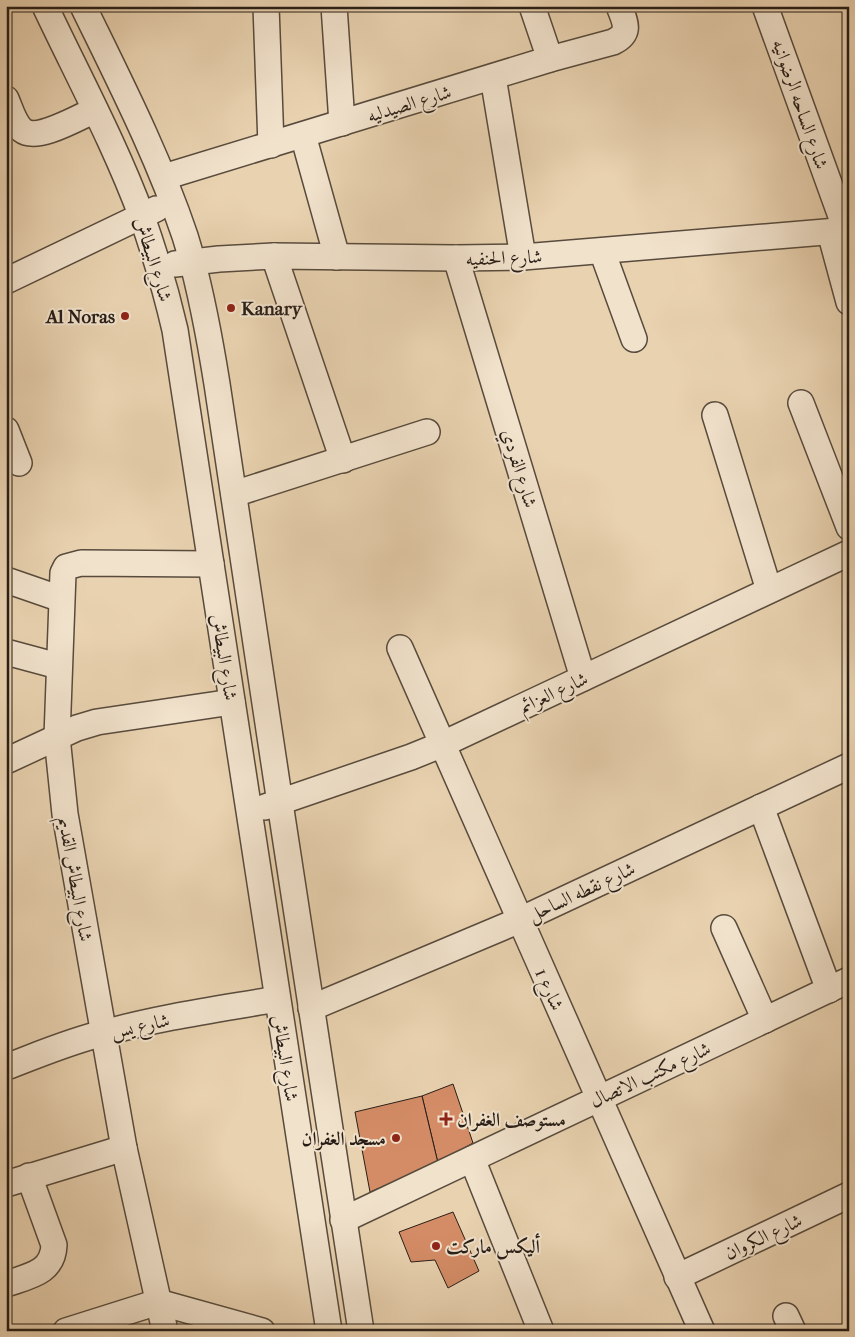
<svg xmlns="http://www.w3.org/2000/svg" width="855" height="1337" viewBox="0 0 855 1337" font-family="'IM FELL French Canon',Amiri,serif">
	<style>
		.building { fill: #d48c66; stroke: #281e17 }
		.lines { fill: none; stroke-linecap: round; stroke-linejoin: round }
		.street-casing { stroke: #584b3d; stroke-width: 28 }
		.street { stroke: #f1e2cc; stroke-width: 25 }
		.poi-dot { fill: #8f2418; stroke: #f1e2cc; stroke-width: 2 }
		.labels { text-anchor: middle; stroke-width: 4; stroke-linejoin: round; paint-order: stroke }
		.street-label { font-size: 19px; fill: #281e17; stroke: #f1e2cc }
		.poi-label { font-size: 19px; font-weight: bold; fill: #281e17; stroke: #f1e2cc; text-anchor: start }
	</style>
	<rect width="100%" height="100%" fill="#e9d2b0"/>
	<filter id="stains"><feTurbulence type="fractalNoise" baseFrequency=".004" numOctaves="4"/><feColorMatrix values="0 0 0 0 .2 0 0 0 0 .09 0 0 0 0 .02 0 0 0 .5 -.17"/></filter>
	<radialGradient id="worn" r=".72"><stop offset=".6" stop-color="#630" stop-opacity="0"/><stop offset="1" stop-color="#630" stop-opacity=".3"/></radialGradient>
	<g class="building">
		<polygon points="453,1084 473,1143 438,1163 422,1096"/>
		<polygon points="422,1096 438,1163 370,1192 355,1112"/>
		<polygon points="453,1212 479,1271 448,1288 435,1260 411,1262 399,1232"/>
	</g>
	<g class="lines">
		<defs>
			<g id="street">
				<path d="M45,6C78,76 115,144 142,217C155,254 166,291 175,330L329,1331"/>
				<path d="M83,6C120,82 158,156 185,236C200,284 209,334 217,384L280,803L361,1331"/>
				<polyline points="266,6 271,145"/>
				<polyline points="334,6 342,123"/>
				<polyline points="532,6 550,59"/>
				<polyline points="765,6 846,230"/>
				<polyline points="493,77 523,257"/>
				<path d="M6,99C10,108 14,123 22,130C37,142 79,117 95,110"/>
				<polyline points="303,135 337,257"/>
				<path d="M164,177L550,59L613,42C632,33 625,22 619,6"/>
				<polyline points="830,232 849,302"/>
				<polyline points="602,251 634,339"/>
				<polyline points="274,256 343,460"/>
				<polyline points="456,258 583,678"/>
				<polyline points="175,264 219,259 274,256 456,258 523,257 849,230"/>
				<polyline points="6,281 156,209"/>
				<polyline points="801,403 849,527"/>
				<polyline points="715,415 769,590"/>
				<polyline points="6,430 19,463"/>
				<polyline points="234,494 427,432"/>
				<polyline points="6,580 61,599"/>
				<polyline points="400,648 702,1331"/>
				<polyline points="6,652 58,666"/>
				<polyline points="6,761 77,728 97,722 232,702"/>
				<polyline points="265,807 411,757 443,744 849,553"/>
				<polyline points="761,807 829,990"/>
				<polyline points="724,928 765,1020"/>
				<polyline points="311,1008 520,920 849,766"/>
				<path d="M6,1067C38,1055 70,1041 104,1033C161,1017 220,1009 277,999"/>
				<polyline points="472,1159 541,1331"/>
				<polyline points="6,1184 124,1148"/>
				<polyline points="343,1220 849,980"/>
				<polyline points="677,1277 849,1195"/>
				<path d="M6,1284C29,1276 53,1273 54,1245L29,1176"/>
				<polyline points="786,1316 793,1331"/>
				<polyline points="66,1331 158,1302 262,1331"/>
				<polyline points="165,1331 124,1148 65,814 57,737 63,573 66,567 81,563 211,564"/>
			</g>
		</defs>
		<use href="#street" class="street-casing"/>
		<use href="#street" class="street"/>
	</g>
	<g class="poi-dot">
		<circle cx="231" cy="308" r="5"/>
		<circle cx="125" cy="316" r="5"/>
		<path d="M443.5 1111.5h5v5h5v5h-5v5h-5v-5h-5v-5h5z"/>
		<circle cx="396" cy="1138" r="5"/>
		<circle cx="436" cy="1246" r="5"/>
	</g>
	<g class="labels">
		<g class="street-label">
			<text transform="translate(409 103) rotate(-17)" y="7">شارع الصيدليه</text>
			<text transform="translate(801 104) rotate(71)" y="7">شارع الساحه الرضوانيه</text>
			<text transform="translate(504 257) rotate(-2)" y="7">شارع الحنفيه</text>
			<text transform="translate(154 259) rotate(73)" y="7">شارع البيطاش</text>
			<text transform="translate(520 468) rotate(73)" y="7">شارع الفردي</text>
			<text transform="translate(225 657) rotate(81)" y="7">شارع البيطاش</text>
			<text transform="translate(553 692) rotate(-25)" y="7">شارع العزائم</text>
			<text transform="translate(76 879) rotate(80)" y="7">شارع البيطاش القديم</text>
			<text transform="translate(581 891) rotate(-25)" y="7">شارع نقطه الساحل</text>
			<text transform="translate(550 989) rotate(66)" y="7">شارع 1</text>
			<text transform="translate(140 1025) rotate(-12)" y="7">شارع يس</text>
			<text transform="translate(286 1058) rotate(81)" y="7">شارع البيطاش</text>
			<text transform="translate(650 1074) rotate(-25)" y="7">شارع مكتب الاتصال</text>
			<text transform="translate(763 1236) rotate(-25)" y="7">شارع الكروان</text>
		</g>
		<g class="poi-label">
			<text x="241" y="315">Kanary</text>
			<text x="115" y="323" text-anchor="end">Al Noras</text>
			<text x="457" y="1126">مستوصف الغفران</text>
			<text x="386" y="1145" text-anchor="end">مسجد الغفران</text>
			<text x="446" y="1253">أليكس ماركت</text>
		</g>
	</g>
	<rect width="855" height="1337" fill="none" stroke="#e9d2b0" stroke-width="25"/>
	<rect x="8" y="8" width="840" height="1322" fill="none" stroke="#281e17" stroke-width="2.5"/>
	<rect x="12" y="12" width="830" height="1312" fill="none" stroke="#281e17"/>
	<rect width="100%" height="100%" filter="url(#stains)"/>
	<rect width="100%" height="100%" fill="url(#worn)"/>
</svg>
